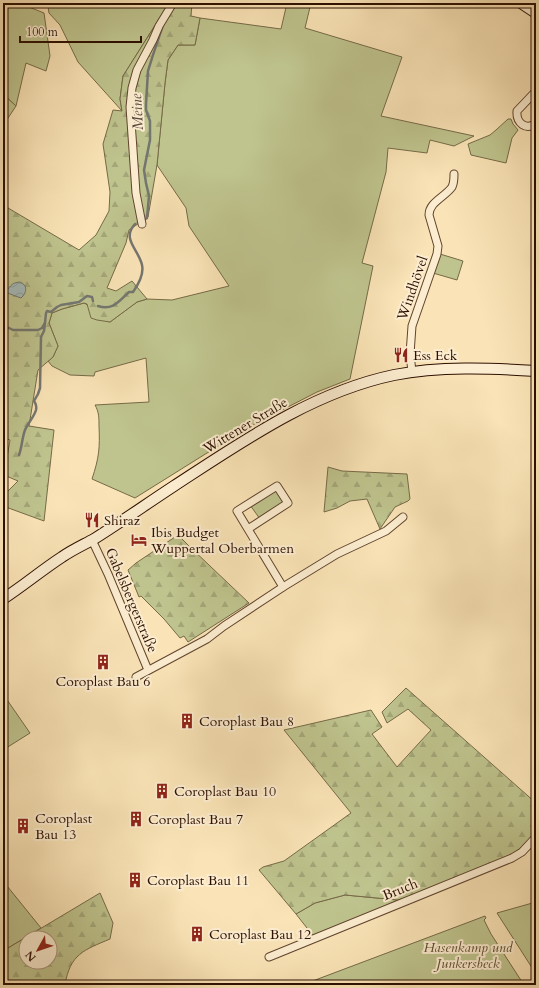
<svg xmlns="http://www.w3.org/2000/svg" width="539" height="988" viewBox="0 0 539 988" font-family="Cardo,serif">
	<style>
		.green { fill: #bfc48e; stroke: #766a47 }
		.forest { fill: url(#forest-firs); stroke: #766a47; fill-rule: evenodd }
		.water { fill: url(#water-waves); stroke: #747670 }
		.lines { fill: none; stroke-linecap: round; stroke-linejoin: round }
		.stream { stroke: #747670; stroke-width: 2.5 }
		.street-casing { stroke: #60442e; stroke-width: 9 }
		.secondary-casing { stroke: #2d0f00; stroke-width: 12 }
		.street { stroke: #fcedd0; stroke-width: 7 }
		.secondary { stroke: #fcedd0; stroke-width: 10 }
		.labels { text-anchor: middle; stroke-width: 4; stroke-linejoin: round; paint-order: stroke }
		.street-label { font-size: 14px; fill: #2d0f00; stroke: #fcedd0 }
		.poi-label { font-size: 14px; fill: #2d0f00; stroke: #fcedd0; text-anchor: start }
		.park-label { font-size: 14px; font-style: italic; fill: #604e32; stroke: #fcedd0 }
		.water-label { font-size: 15px; font-style: italic; fill: #574b41; stroke: #fcedd0 }
	</style>
	<defs>
		<pattern id="forest-firs" width="22" height="20" patternUnits="userSpaceOnUse"><rect width="22" height="20" fill="#bfc48e"/><path d="M5 1l3.5 6h-7zM16 11l3.5 6h-7z" fill="#a4a779"/></pattern>
		<pattern id="water-waves" width="16" height="10" patternUnits="userSpaceOnUse"><rect width="16" height="10" fill="#a4bbba"/><path d="M0 5q4-4 8 0t8 0" fill="none" stroke="#8ea09e"/></pattern>
	</defs>
	<rect width="100%" height="100%" fill="#fae4b7"/>
	<filter id="stains"><feTurbulence type="fractalNoise" baseFrequency=".005" numOctaves="4"/><feColorMatrix values="0 0 0 0 .2 0 0 0 0 .09 0 0 0 0 .02 0 0 0 .5 -.17"/></filter>
	<radialGradient id="worn" r=".72"><stop offset=".6" stop-color="#630" stop-opacity="0"/><stop offset="1" stop-color="#630" stop-opacity=".3"/></radialGradient>
	<g class="green">
		<polygon points="3,3 19,3 44,13 50,56 46,71 26,63 16,106 3,94"/>
		<polygon points="49,3 169,3 123,76 120,99 122,111 78,62 60,25 49,13 48,7"/>
		<path d="M287,3H311L305,28L402,57L381,116L474,136L454,146L430,140L427,153L388,148L386,172L362,263L373,266L350,379L317,392L247,428L135,498L92,479C99,458 100,448 99,426C99,418 99,412 95,405L149,402L146,358L95,372L94,376L70,375L52,366L48,361L53,357L58,346L49,323L52,313L62,309L84,303L86,304L104,320L110,322L137,302L147,299L172,300L229,286L189,226L186,208L157,165L165,83L168,60L178,45H195L200,18L281,29Z"/>
		<polygon points="508,119 511,119 513,124 518,130 512,138 506,163 471,155 468,144 490,135 496,130"/>
		<polygon points="440,254 463,261 457,280 433,273"/>
		<polygon points="274,491 276,491 283,500 282,504 260,519 250,505"/>
		<polygon points="3,694 30,733 3,750"/>
		<polygon points="3,881 41,928 3,951"/>
		<polygon points="345,895 398,900 314,937 296,914 315,903"/>
		<polygon points="536,902 536,974 497,913"/>
		<polygon points="485,916 486,918 484,920 491,934 524,985 302,985"/>
	</g>
	<g class="forest">
		<polygon points="178,3 192,3 191,16 200,18 195,45 178,45 168,60 165,83 157,165 148,217 129,230 126,243 107,288 116,291 132,281 147,299 137,302 110,322 97,320 91,318 87,304 84,303 62,309 52,313 49,323 58,346 53,357 38,370 29,426 54,430 44,521 3,506 3,496 18,481 4,475 10,440 3,438 3,205 79,250 96,235 109,211 110,192 103,144 113,110 122,111 120,99 123,76 161,16 172,10"/>
		<polygon points="3,94 16,106 6,121 3,150"/>
		<polygon points="328,467 342,471 407,474 410,499 408,501 395,507 380,529 367,499 350,501 337,508 324,512"/>
		<polygon points="178,535 190,547 249,603 188,642 184,636 180,638 164,619 141,596 139,597 128,570 136,563"/>
		<polygon points="406,688 536,803 536,832 526,844 511,855 418,894 398,900 345,895 315,903 296,914 259,870 263,867 284,861 351,813 284,730 371,710 382,727 372,734 397,767 431,730 408,709 387,723 382,712"/>
		<path d="M100,893L113,923L110,939C84,950 70,954 65,985H3V951ZM26,938H50V962H26Z"/>
	</g>
	<path class="water" d="M20,282C28,285 27,293 21,298L10,294L8,293H7L5,296H3V289L5,291H6C12,285 11,283 20,282Z"/>
	<g class="lines">
		<g class="stream">
			<polyline points="144,220 147,218 149,196 146,183 144,170 150,140 150,121 146,110 146,104 148,71 153,55 163,25"/>
			<path d="M98,306C113,311 119,301 129,292H133C138,285 144,274 142,265C139,250 121,239 135,224"/>
			<polyline points="3,327 9,328 13,330 38,330 42,328 45,323 46,313 47,311 51,312 57,307 61,305 79,302 87,296 92,297 93,301"/>
			<path d="M19,455C22,447 22,438 25,430C28,423 34,417 36,410C37,406 36,404 34,401L38,394L40,388L41,337L44,331L45,323"/>
		</g>
		<defs>
			<g id="street">
				<path d="M536,91L517,111C516,123 526,131 536,123"/>
				<polyline points="142,224 136,193 130,107 132,88 137,70 153,40 159,26 173,3"/>
				<path d="M412,372L410,354L412,326L437,254L438,246L429,215C429,202 445,197 452,187C454,183 454,178 454,174"/>
				<polyline points="248,529 288,503 277,486 237,511 283,587"/>
				<polyline points="92,540 108,574 148,670"/>
				<polyline points="136,677 207,639 224,626 283,587 337,554 386,531 403,517"/>
				<polyline points="269,957 512,858 522,852 536,837"/>
			</g>
			<g id="secondary">
				<polyline points="521,3 536,13"/>
				<path d="M3,599C23,586 42,570 62,557C72,550 83,545 94,539C121,522 148,503 174,486C243,441 313,392 394,375C439,366 491,368 536,371"/>
			</g>
		</defs>
		<use href="#street" class="street-casing"/>
		<use href="#secondary" class="secondary-casing"/>
		<use href="#street" class="street"/>
		<use href="#secondary" class="secondary"/>
	</g>
	<defs>
		<symbol id="restaurant-bare" viewBox="-9 -9 18 18"><path d="M-5-6h1v4h1v-4h1v4h1v-4h1v5L-1.5 .5V6h-2V.5L-5-1ZM5-6V6H3V1.5H1.5Q1.5-4 5-6Z" fill="#8f2418" stroke="#fcedd0" stroke-width="2.5" paint-order="stroke"/></symbol>
		<symbol id="hotel-bare" viewBox="-9 -9 18 18"><path d="M-6-4.5h1.5V1H6V5H4.5V3h-9V5H-6ZM-4 0a1.8 1.8 0 1 1 3.6 0ZM.5 0V-2.5h3Q6-2.5 6 0Z" fill="#8f2418" stroke="#fcedd0" stroke-width="2.5" paint-order="stroke"/></symbol>
		<symbol id="building-bare" viewBox="-9 -9 18 18"><path d="M-4-6H4V6H1V3H-1V6H-4ZM-2.5-4.3h1.7v1.8h-1.7ZM.8-4.3h1.7v1.8H.8ZM-2.5-1h1.7V.8h-1.7ZM.8-1h1.7V.8H.8Z" fill="#8f2418" stroke="#fcedd0" stroke-width="2.5" paint-order="stroke"/></symbol>
	</defs>
	<g fill-rule="evenodd">
		<use href="#restaurant-bare" x="390" y="344" width="22" height="22"/>
		<use href="#restaurant-bare" x="81" y="509" width="22" height="22"/>
		<use href="#hotel-bare" x="128" y="529" width="22" height="22"/>
		<use href="#building-bare" x="92" y="651" width="22" height="22"/>
		<use href="#building-bare" x="176" y="710" width="22" height="22"/>
		<use href="#building-bare" x="151" y="780" width="22" height="22"/>
		<use href="#building-bare" x="125" y="808" width="22" height="22"/>
		<use href="#building-bare" x="12" y="815" width="22" height="22"/>
		<use href="#building-bare" x="124" y="869" width="22" height="22"/>
		<use href="#building-bare" x="186" y="923" width="22" height="22"/>
	</g>
	<g class="labels">
		<g class="street-label">
			<text transform="translate(412 288) rotate(-71)" y="5">Windhövel</text>
			<text transform="translate(245 425) rotate(-31)" y="5">Wittener Straße</text>
			<text transform="translate(132 600) rotate(67)" y="5">Gabelsbergerstraße</text>
			<text transform="translate(400 889) rotate(-22)" y="5">Bruch</text>
		</g>
		<g class="poi-label">
			<text x="413" y="360">Ess Eck</text>
			<text x="104" y="525">Shiraz</text>
			<text x="151" y="537">Ibis Budget<tspan x="151" dy="16">Wuppertal Oberbarmen</tspan></text>
			<text x="103" y="686" text-anchor="middle">Coroplast Bau 6</text>
			<text x="199" y="726">Coroplast Bau 8</text>
			<text x="174" y="796">Coroplast Bau 10</text>
			<text x="35" y="823">Coroplast<tspan x="35" dy="16">Bau 13</tspan></text>
			<text x="148" y="824">Coroplast Bau 7</text>
			<text x="147" y="885">Coroplast Bau 11</text>
			<text x="209" y="939">Coroplast Bau 12</text>
		</g>
		<g class="park-label">
			<text x="468" y="952">Hasenkamp und<tspan x="468" dy="16">Junkersbeck</tspan></text>
		</g>
		<g class="water-label">
			<text transform="translate(137 112) rotate(-93)" y="5">Meine</text>
		</g>
	</g>
	<rect width="539" height="988" fill="none" stroke="#fae4b7" stroke-width="16"/>
	<rect x="4" y="4" width="531" height="980" fill="none" stroke="#2d0f00" stroke-width="2"/>
	<rect x="8" y="8" width="523" height="972" fill="none" stroke="#2d0f00"/>
	<g transform="translate(38 950) rotate(230)"><circle r="19" fill="#fcedd0" stroke="#a9947d"/>
	<path d="M0-3L7 15L0 10L-7 15Z" fill="#8f2418"/>
	<text y="-6" font-size="11" font-weight="bold" text-anchor="middle" fill="#2d0f00">N</text>
	</g>
	<path d="M20 36v6h121v-6" fill="none" stroke="#2d0f00" stroke-width="2"/>
	<text x="26" y="36" font-size="12" fill="#2d0f00" stroke="#fcedd0" stroke-width="3" paint-order="stroke">100 m</text>
	<rect width="100%" height="100%" filter="url(#stains)"/>
	<rect width="100%" height="100%" fill="url(#worn)"/>
</svg>
